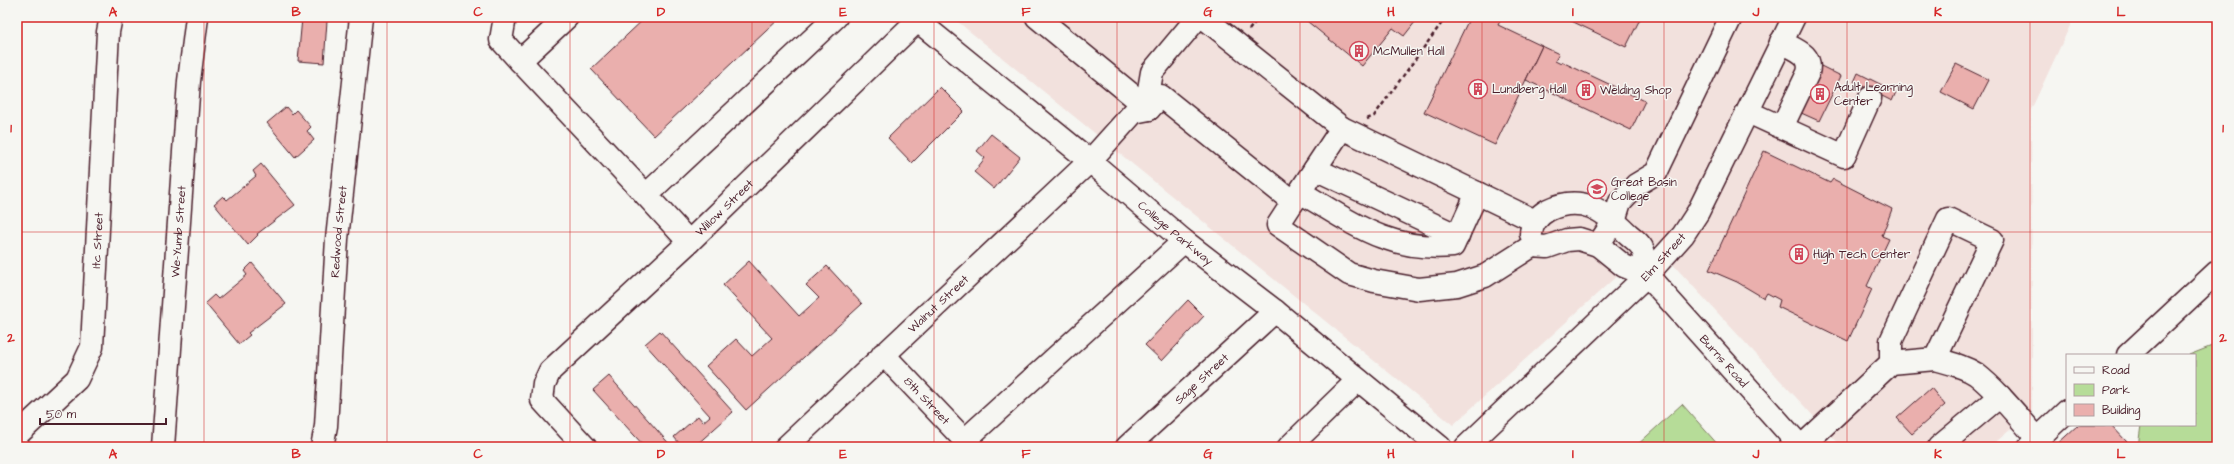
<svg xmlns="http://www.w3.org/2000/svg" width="2234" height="464" viewBox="0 0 2234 464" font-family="'Architects Daughter',sans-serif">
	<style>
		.built { fill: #f2e1dd }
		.green { fill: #b6dc98; stroke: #807e62 }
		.building { fill: #eaafad; stroke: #4a1f2b }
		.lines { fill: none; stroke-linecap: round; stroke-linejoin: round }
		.minor-casing { stroke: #4a1f2b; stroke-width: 25 }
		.path { stroke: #4a1f2b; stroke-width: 2.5; stroke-dasharray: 4 3; stroke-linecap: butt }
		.minor { stroke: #f6f6f2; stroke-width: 22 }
		.grid { fill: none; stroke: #d62828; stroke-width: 1; stroke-opacity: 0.55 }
		.labels { text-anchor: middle; stroke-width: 3; stroke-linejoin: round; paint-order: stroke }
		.poi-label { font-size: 12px; fill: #4a1f2b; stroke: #f6f6f2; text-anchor: start }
		.street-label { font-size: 12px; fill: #4a1f2b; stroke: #f6f6f2 }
		.neatline { fill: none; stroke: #d62828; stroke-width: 1.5 }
		.grid-label { font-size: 13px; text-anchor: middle; font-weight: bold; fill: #d62828 }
	</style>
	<rect width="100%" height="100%" fill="#f6f6f2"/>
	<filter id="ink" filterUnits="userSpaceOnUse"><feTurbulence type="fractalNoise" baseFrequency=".025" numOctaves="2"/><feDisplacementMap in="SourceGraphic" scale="8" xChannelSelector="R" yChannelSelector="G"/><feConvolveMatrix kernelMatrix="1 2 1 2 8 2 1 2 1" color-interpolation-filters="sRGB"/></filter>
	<g filter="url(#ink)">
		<polygon class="built" points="952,17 2074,17 2031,110 2032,411 1990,447 1842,447 1653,243 1453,425"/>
		<g class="green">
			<polygon points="2217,344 2217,447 2138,447 2141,425 2195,425 2195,355 2189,355"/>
			<polygon points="1682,404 1720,447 1635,447"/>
		</g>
		<g class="building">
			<polygon points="646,17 781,17 654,136 591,69"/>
			<polygon points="1302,17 1419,17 1404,36 1393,28 1362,66"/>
			<polygon points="1470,17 1502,17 1498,25 1542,46 1495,145 1424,112"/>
			<polygon points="1563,17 1641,17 1626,47"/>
			<polygon points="302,18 327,21 324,63 298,61"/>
			<polygon points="1542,46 1559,54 1555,61 1561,64 1562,62 1645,101 1631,130 1526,80"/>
			<polygon points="1956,64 1989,80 1974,109 1941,92"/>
			<polygon points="1821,66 1841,76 1819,121 1799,112"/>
			<polygon points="1858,73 1896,92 1892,101 1854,82"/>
			<polygon points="940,87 964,111 912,163 888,138"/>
			<polygon points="286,107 292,114 296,110 311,127 307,131 314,140 295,157 267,123"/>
			<polygon points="991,134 1020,157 994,189 974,172 985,158 977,151"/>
			<polygon points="1764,151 1830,183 1833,179 1892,209 1882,236 1889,239 1867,286 1872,289 1848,341 1778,307 1780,300 1767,293 1764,298 1737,282 1709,270"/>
			<polygon points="261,164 295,205 257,234 258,235 248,245 214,204 223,196 227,200 256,176 253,171"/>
			<polygon points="749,261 799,316 819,298 806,285 827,266 862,304 746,410 706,366 736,339 752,356 772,338 723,285"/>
			<polygon points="252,263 286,304 248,333 250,335 239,344 205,303 214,295 218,299 247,275 244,271"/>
			<polygon points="1188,300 1204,316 1162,361 1145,345"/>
			<polygon points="660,331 733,412 694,447 675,447 679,443 674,437 698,416 703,422 710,416 645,344"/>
			<polygon points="609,376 672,447 645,447 593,390"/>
			<polygon points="1931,388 1945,405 1912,434 1897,418"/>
			<polygon points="2078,425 2111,425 2127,442 2121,447 2054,447"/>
		</g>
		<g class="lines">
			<defs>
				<g id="minor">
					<polyline points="505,17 501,40 520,61"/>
					<polyline points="567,17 520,61 646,195 836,17"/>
					<path id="s1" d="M913,17L1090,161L1184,241L1275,311L1440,447"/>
					<polyline points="1037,17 1149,109"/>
					<polyline points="1203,17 1342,128 1293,202"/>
					<path d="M1781,42C1796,50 1813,54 1808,73L1782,127"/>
					<polyline points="1146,107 1152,72 1198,17"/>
					<polyline points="1748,112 1844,156 1870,98"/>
					<polyline points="1342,128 1535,221"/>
					<polyline points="1315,169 1458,236"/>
					<path d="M1300,192C1353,223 1388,252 1453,246L1477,193"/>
					<polyline points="646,195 689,242"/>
					<path d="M1531,234C1531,224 1539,215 1548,210C1581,194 1603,210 1627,233C1631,237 1639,242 1642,248C1646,255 1646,268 1647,275"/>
					<polyline points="1598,245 1614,221 1620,202 1636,185 1656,173 1731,17"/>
					<path id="s2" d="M883,354L971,447"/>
					<polyline points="2128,355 2217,272"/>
					<path d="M1935,359C1949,363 1964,366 1976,374C1999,392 2018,417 2038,439"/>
					<path id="s3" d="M17,435L77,379L92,347L108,32L111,17"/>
					<polyline points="965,440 1184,241"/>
					<path id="s4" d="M163,447L189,81L197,17"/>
					<path id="s5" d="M322,447L326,426L337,239L361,17"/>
					<path id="s6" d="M585,447L542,400L544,384L550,371L689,242L921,17"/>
					<path id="s7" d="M786,447L1090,161L1134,112L1149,109L1161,96L1293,202L1278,225L1349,274L1374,281L1419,289L1457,285L1485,276L1532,246L1547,247L1567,240L1579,239L1598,245L1624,266L1647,275L1801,447"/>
					<path id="s8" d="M1127,447L1275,311"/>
					<polyline points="1289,447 1358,380"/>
					<path id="s9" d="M1466,447L1647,275L1683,235L1698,212L1794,17"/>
					<polyline points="1801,447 1891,363 1935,359 1992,240 1948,219 1891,341 1891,363"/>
					<polyline points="1939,447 2000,396"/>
					<polyline points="2029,447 2067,411"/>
				</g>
			</defs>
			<use href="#minor" class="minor-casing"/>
			<g class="path">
				<polyline points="1249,30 1259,17"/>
				<polyline points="1367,119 1374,116 1446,17"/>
			</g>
			<use href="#minor" class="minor"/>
		</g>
	</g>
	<path class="grid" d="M204,17V447M387,17V447M570,17V447M752,17V447M934,17V447M1117,17V447M1300,17V447M1482,17V447M1664,17V447M1847,17V447M2030,17V447M17,232H2217"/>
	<defs>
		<symbol id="building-ring" viewBox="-11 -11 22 22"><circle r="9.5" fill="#f6f6f2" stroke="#d1495b" stroke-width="1.5"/><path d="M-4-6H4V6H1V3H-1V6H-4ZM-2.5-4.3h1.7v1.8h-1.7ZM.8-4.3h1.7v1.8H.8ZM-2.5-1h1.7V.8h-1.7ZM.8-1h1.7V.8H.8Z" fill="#d1495b"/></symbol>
		<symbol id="university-ring" viewBox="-11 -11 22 22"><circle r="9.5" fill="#f6f6f2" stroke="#d1495b" stroke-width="1.5"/><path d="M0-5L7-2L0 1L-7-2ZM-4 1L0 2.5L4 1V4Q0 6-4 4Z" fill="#d1495b"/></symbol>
	</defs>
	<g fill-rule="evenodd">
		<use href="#building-ring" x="1348" y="40" width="22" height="22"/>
		<use href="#building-ring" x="1467" y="78" width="22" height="22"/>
		<use href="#building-ring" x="1575" y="79" width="22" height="22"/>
		<use href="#building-ring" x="1809" y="83" width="22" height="22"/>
		<use href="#university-ring" x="1586" y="178" width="22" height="22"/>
		<use href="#building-ring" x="1788" y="243" width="22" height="22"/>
	</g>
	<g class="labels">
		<g class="poi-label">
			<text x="1373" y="55">McMullen Hall</text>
			<text x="1834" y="91">Adult Learning<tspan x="1834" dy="14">Center</tspan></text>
			<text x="1492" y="93">Lundberg Hall</text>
			<text x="1600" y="94">Welding Shop</text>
			<text x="1611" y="186">Great Basin<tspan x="1611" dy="14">College</tspan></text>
			<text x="1813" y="258">High Tech Center</text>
		</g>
		<g class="street-label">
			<text dy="4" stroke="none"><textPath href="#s6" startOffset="333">Willow Street</textPath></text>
			<text dy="4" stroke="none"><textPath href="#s4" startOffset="216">We-Yumb Street</textPath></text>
			<text dy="4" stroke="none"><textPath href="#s5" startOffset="216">Redwood Street</textPath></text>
			<text dy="4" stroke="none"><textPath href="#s1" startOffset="340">College Parkway</textPath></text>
			<text dy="4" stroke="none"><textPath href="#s3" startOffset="224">Itc Street</textPath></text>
			<text dy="4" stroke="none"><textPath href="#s9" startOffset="274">Elm Street</textPath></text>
			<text dy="4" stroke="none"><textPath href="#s7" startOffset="209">Walnut Street</textPath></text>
			<text dy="4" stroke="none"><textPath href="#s7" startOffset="1236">Burns Road</textPath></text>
			<text dy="4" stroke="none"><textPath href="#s8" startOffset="101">Sage Street</textPath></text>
			<text dy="4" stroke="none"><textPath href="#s2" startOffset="64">8th Street</textPath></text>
		</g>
	</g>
	<rect width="2234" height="464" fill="none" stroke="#f6f6f2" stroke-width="44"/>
	<rect x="2066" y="354" width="130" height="72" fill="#f6f6f2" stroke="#b1a0a2"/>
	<rect x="2074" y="367" width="20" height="6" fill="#f6f6f2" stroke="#b1a0a2"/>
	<text x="2102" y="374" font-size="12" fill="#4a1f2b">Road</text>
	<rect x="2074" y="384" width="20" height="12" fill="#b6dc98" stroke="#b1a0a2"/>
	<text x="2102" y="394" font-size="12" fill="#4a1f2b">Park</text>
	<rect x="2074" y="404" width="20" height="12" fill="#eaafad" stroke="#b1a0a2"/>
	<text x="2102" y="414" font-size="12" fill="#4a1f2b">Building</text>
	<path d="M40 418v6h126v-6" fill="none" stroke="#4a1f2b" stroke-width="2"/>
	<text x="46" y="418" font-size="12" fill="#4a1f2b" stroke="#f6f6f2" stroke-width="3" paint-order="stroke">50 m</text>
	<rect x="22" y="22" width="2190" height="420" class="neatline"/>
	<g class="grid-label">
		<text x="113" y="16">A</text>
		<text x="296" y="16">B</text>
		<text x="478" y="16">C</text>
		<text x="661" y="16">D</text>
		<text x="843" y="16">E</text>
		<text x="1026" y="16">F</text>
		<text x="1208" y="16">G</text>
		<text x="1391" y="16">H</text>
		<text x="1573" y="16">I</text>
		<text x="1756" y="16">J</text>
		<text x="1938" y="16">K</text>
		<text x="2121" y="16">L</text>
		<text x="11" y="132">1</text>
		<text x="2223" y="132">1</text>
		<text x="11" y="342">2</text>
		<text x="2223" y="342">2</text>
		<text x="113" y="458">A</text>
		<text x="296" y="458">B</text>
		<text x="478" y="458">C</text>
		<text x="661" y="458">D</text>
		<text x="843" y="458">E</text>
		<text x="1026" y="458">F</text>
		<text x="1208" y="458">G</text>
		<text x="1391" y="458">H</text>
		<text x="1573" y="458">I</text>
		<text x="1756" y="458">J</text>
		<text x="1938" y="458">K</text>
		<text x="2121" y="458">L</text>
	</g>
</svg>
